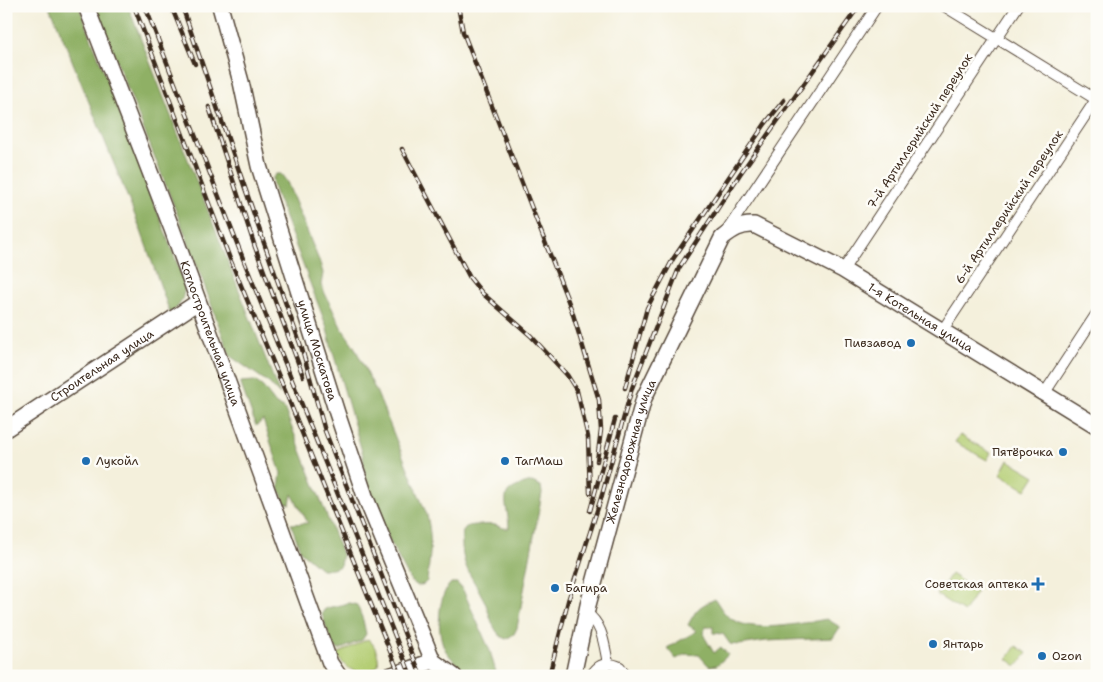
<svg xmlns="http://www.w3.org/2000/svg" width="1103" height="682" viewBox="0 0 1103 682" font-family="'Shantell Sans',sans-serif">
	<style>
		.green { fill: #b4cd73; stroke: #787c48 }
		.forest { fill: #8fb065; stroke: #656d42 }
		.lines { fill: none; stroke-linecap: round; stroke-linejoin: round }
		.street-casing { stroke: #57483a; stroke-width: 12 }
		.secondary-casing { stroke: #57483a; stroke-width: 18 }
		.street { stroke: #fff; stroke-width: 10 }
		.secondary { stroke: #fff; stroke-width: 15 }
		.rail-casing { stroke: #3b2a1e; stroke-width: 4.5 }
		.rail { stroke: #fdfcf7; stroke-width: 2.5; stroke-dasharray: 8; stroke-linecap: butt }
		.poi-dot { fill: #1f6fb2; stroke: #fdfcf7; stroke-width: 2 }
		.labels { text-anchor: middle; stroke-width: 5; stroke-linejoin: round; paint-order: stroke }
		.street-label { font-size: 12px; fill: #3b2a1e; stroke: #fdfcf7 }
		.poi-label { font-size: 12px; fill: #3b2a1e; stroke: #fdfcf7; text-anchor: start }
	</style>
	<rect width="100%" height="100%" fill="#fdfcf7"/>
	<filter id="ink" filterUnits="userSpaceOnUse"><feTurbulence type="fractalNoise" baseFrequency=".02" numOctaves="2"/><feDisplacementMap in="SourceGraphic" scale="10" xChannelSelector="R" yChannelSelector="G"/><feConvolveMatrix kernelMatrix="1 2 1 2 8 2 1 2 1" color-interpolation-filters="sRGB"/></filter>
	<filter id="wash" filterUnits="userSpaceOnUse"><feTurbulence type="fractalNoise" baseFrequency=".0096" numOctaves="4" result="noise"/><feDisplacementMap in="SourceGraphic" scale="20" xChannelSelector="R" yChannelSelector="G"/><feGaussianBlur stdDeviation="1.12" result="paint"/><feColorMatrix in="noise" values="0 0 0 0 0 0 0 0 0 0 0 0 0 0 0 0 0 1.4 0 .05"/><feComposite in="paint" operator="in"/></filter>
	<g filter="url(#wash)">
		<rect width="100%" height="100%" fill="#f4f0dc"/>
		<g class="green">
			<polygon points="960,435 991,453 987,460 955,442"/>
			<polygon points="1008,460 1035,476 1026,490 1000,475"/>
			<polygon points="951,574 977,591 964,612 937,595"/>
			<path d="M368,639C375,644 380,658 378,666C363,678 344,670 337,654Z"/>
			<polygon points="1016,646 1027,653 1017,666 1007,659"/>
		</g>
		<g class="forest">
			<path d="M50,6H79L185,284C184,296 181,307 170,313L140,228Z"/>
			<polygon points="95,6 128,6 280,395 269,383 230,356 193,254"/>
			<path d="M276,174H281L287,182L320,263L323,273L321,285L341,327L354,346L377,393L427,515C433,542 430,554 427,581L424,584L418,586L411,581C391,545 364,495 363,455L332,349L326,325L274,189C272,183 271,178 276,174Z"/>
			<polygon points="255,381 263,387 276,404 284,408 342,554 340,566 333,569 321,569 301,552 291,524 308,523 292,494 290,504 284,502 279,487 281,473 263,420 256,426 240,382"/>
			<path d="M532,482L541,486L542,493L517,628L514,634L506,639C492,634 490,612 484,600C472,576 461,567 462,539C462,534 463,528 468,526C470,525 492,524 495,525C501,527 503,529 509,528C508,500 494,491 532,482Z"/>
			<path d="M451,583H457L463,590L490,651L497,676H471C462,669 452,660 446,651C436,635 437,596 451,583Z"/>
			<path d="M715,599C719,605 723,613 729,617C749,635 803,623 827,619L840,627L833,638L766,641L739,645L730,644L723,634L713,633V627H705L704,636L714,653L721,647L728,655L717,665L709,666L699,655L686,654L676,659L667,648L697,631L688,625C697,608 698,607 715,599Z"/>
			<polygon points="349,603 357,605 363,620 366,634 362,640 339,650 332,645 322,614 324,610 327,608"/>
		</g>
	</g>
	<g filter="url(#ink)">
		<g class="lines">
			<defs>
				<g id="street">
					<polyline points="944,6 1097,100"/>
					<polyline points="726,232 877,6"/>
					<polyline points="843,270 1018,6"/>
					<polyline points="942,331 1097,98"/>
					<polyline points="1044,394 1097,313"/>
					<path d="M586,613C603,624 604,645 608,663"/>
					<path d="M591,676C598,664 607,661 620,667L626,676"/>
				</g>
				<g id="secondary">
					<path id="s1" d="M86,6L172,229L330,663L339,676"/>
					<path id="s2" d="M220,6L241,82L259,166L337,413L365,496L433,661L454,676"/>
					<path id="s3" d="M6,429L198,302"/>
					<polyline points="389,676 433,661"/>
					<path id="s4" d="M573,676L588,605L644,398L722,238C732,230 741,224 754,225L843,270L1097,426"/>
				</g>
			</defs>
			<use href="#street" class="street-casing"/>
			<use href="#secondary" class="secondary-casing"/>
			<use href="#street" class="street"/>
			<use href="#secondary" class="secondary"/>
			<defs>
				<g id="rail">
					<polyline points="134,6 230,259 288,398 400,676"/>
					<polyline points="145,6 240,251 411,676"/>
					<polyline points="171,6 195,64"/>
					<polyline points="182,6 264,243 302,349 325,431 421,676"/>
					<polyline points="458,6 463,32 572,311 599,400 601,430 597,461"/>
					<polyline points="209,107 255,247 303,376"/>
					<polyline points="402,149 470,278 482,293 531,336 567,375 577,391 588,437 590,493"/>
					<polyline points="625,388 647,308 673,259 765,124 784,100"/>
					<polyline points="590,511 615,419"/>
					<polyline points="549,676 568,601 602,495 632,388 679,268 740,174 859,6"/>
				</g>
			</defs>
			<use href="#rail" class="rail-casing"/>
			<use href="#rail" class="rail"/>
		</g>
	</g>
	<g class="poi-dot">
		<circle cx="911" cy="343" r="5"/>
		<circle cx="1063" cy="452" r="5"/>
		<circle cx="86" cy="461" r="5"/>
		<circle cx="505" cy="461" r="5"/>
		<path d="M1035.5 576.5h5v5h5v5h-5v5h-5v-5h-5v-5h5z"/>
		<circle cx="555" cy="588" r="5"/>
		<circle cx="933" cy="644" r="5"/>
		<circle cx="1042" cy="656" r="5"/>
	</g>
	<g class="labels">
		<g class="street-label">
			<text transform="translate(920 131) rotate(-57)" y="4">7-й Артиллерийский переулок</text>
			<text transform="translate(1009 207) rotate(-56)" y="4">6-й Артиллерийский переулок</text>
			<text dy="4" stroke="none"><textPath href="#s4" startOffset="691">1-я Котельная улица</textPath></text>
			<text dy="4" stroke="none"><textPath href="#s1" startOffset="350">Котлостроительная улица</textPath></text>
			<text dy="4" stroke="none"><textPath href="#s2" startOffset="358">улица Москатова</textPath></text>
			<text dy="4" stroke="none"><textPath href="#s3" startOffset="115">Строительная улица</textPath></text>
			<text dy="4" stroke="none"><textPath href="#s4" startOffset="232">Железнодорожная улица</textPath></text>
		</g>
		<g class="poi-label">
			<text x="901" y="347" text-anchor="end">Пивзавод</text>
			<text x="1053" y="456" text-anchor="end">Пятёрочка</text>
			<text x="96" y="465">Лукойл</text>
			<text x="515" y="465">ТагМаш</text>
			<text x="1028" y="588" text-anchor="end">Советская аптека</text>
			<text x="565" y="592">Багира</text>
			<text x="943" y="648">Янтарь</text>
			<text x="1052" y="660">Ozon</text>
		</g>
	</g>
	<rect width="1103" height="682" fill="none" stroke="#fdfcf7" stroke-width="25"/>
</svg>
